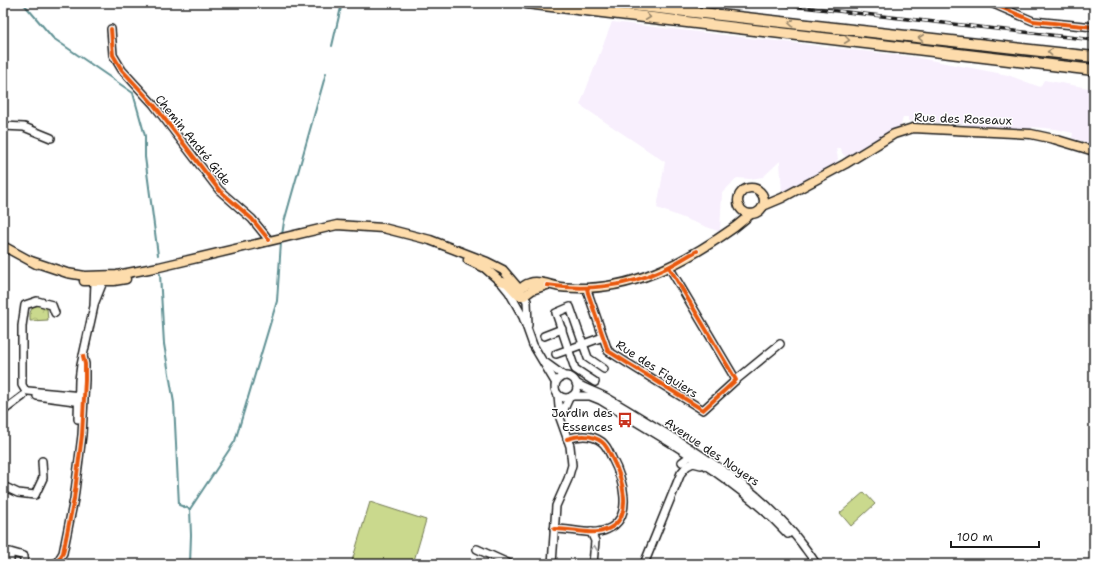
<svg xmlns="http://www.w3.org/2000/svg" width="1097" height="567" viewBox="0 0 1097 567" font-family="'Shantell Sans',sans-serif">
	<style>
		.built { fill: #f8effd }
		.park { fill: url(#park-crowns); stroke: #737a54 }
		.pitch { fill: #cad98d; stroke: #737a54 }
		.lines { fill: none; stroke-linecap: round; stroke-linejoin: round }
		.stream { stroke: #609194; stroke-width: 2 }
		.minor-casing { stroke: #1c1c1c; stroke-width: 10 }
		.major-casing { stroke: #1c1c1c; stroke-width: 11 }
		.highway-casing { stroke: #1c1c1c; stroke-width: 13 }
		.minor { stroke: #fff; stroke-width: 7 }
		.major { stroke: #fddcac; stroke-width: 8 }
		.highway { stroke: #fddcac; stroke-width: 10 }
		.rail-casing { stroke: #1c1c1c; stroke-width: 3.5 }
		.rail { stroke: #fff; stroke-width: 2; stroke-dasharray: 6; stroke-linecap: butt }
		.cycleway-casing { stroke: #fff; stroke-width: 6 }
		.cycleway { stroke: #e8590c; stroke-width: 4 }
		.oneway { stroke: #98866b }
		.oneway2 { stroke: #999 }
		.labels { text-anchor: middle; stroke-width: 3; stroke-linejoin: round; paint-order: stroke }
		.street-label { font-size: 12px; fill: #1c1c1c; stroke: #fff }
		.poi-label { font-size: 12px; fill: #1c1c1c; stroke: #fff; text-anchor: end }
	</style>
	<defs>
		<pattern id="park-crowns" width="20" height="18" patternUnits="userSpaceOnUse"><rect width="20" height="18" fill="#cad98d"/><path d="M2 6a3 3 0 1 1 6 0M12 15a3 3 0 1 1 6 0" fill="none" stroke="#adba79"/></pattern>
	</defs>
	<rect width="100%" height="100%" fill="#fff"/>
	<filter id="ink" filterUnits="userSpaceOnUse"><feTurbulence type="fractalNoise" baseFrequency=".025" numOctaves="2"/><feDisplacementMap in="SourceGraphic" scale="8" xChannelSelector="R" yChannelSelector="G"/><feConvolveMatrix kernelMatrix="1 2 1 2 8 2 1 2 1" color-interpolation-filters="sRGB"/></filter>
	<g filter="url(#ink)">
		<polygon class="built" points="612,22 914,57 1008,75 1040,87 1044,80 1094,89 1094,145 1072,138 1073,133 1056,129 1032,127 1031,130 964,126 963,124 908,121 908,117 903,117 901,126 851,156 847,158 842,153 841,148 836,148 838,159 834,166 782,194 780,161 763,177 750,179 737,178 722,193 720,232 657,208 665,162 580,105"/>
		<polygon class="park" points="33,305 44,306 47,308 48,320 30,321 30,313"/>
		<g class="pitch">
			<polygon points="864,492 875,504 851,526 840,513"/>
			<polygon points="370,502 426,520 413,564 351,564"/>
		</g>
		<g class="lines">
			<g class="stream">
				<polyline points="23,3 53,38 133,93 145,136 145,157 158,255"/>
				<polyline points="332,46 342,3"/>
				<polyline points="282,235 284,222 326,73"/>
				<polyline points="160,274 164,344 174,403 179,505 190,509"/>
				<polyline points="190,564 191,535 190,509 235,441 277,301 281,242"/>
			</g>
			<defs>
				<g id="minor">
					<polyline points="991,3 1033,21 1094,27"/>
					<polyline points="111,29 113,55 122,70 154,105 219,190 252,219 269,240"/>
					<polyline points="3,126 24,127 51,138"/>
					<polyline points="500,281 509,292 523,317 533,345 555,382"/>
					<polyline points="587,288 588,293 608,351 703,410 736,380 669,267"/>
					<polyline points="522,293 527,301 528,325"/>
					<polyline points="95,302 103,282"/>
					<polyline points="544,336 562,329"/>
					<polyline points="556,354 603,337"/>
					<polyline points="546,363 564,376"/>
					<circle cx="566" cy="387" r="11"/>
					<polyline points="736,380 780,344"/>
					<polyline points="595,382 575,369 556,313 570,307 588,358 604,369"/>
					<path d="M576,383C587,390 600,393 611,400C632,412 653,426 674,438C722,468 767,498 802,544C807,551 812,557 816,564"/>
					<polyline points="25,390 22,385 22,326 25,305 37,301 52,305 55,313"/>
					<polyline points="28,391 82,396"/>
					<polyline points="37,396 82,402"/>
					<path d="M572,396H590L600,400C665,440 735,477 788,534"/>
					<polyline points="3,411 23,396"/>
					<polyline points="561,416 569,398"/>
					<polyline points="78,419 79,380 81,365 94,306 95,282 98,279"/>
					<polyline points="682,462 690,456 694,456"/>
					<polyline points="3,486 18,493 35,495 43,478 42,461"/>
					<path d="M554,529C571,528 592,537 608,529C635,517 622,477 612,458C609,452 607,446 602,442C592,434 579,435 567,439"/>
					<polyline points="591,532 595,541 593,564"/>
					<polyline points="477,549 510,564"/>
					<polyline points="10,564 10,552 24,556 24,564"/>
					<polyline points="56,564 63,553 74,499 82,435 85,380 85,364 83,356"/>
					<polyline points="552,564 556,506 568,479 572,465 570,446 560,418 558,395"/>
					<polyline points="644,564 681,473 687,466 693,463 701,465"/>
				</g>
				<g id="major">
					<circle cx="751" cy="201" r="13"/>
					<polyline points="763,206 782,198 845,164 894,134 913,128 1031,134 1054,139 1094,151"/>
					<polyline points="3,246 36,264"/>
					<polyline points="468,260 485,268 500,281 507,283 519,296 524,296 532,290 547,285"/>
					<path d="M31,261L67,273L85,276L117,275L159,267L337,225L383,228L430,240L487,262L503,270L520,290C522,287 526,284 530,283C538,280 551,285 560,287C569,288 579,288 587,288C642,286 691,258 735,227C740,223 746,218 751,214"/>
					<polyline points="84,281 114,281 126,279"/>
				</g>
				<g id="highway">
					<polyline points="526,3 1094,70"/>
					<polyline points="613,3 1094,57"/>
				</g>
			</defs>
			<use href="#minor" class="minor-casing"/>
			<use href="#major" class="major-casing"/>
			<use href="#highway" class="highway-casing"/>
			<use href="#minor" class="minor"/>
			<use href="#major" class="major"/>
			<use href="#highway" class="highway"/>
			<defs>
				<polyline id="rail" points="767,3 1094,40"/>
			</defs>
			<use href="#rail" class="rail-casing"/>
			<use href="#rail" class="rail"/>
			<defs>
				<g id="cycleway">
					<polyline points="991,3 1033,21 1094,27"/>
					<polyline points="111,29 113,55 122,70 154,105 219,190 252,219 269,240"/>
					<path d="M547,285C585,291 626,287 662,270C674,265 685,257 697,251"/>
					<polyline points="587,288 588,293 608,351 703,410 736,380 669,267"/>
					<path d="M554,529C571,528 592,537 608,529C635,517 622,477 612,458C609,452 607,446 602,442C592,434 579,435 567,439"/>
					<polyline points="56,564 63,553 74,499 82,435 85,380 85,364 83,356"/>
				</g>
			</defs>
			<use href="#cycleway" class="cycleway-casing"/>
			<use href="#cycleway" class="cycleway"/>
		</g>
		<defs><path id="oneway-chevron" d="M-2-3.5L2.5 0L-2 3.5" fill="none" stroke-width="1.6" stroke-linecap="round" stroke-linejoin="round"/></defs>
		<g class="oneway">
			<use href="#oneway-chevron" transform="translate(648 17) rotate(7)"/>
			<use href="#oneway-chevron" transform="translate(791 23) rotate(-174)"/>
			<use href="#oneway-chevron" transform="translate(921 38) rotate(-174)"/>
			<use href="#oneway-chevron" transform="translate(847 40) rotate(7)"/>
			<use href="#oneway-chevron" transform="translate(1050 52) rotate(-174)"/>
		</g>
		<use class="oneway2" href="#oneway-chevron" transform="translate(594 548) rotate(-83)"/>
	</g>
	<defs>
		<symbol id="bus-bare" viewBox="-9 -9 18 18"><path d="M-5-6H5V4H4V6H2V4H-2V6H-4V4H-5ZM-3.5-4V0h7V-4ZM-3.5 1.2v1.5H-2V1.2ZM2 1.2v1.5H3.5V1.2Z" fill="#c8321e" stroke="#fff" stroke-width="2.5" paint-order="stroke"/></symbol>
	</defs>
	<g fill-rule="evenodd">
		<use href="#bus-bare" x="614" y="409" width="22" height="22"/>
	</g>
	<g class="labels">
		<g class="street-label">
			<text transform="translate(963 119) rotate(2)" y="4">Rue des Roseaux</text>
			<text transform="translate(193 140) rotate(51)" y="4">Chemin André Gide</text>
			<text transform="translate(657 369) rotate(33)" y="4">Rue des Figuiers</text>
			<text transform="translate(712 452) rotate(34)" y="4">Avenue des Noyers</text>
		</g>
		<g class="poi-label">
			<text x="613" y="417">Jardin des<tspan x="613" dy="14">Essences</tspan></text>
		</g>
	</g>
	<rect width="1097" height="567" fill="none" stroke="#fff" stroke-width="16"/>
	<rect x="8" y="8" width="1081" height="551" fill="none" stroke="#1c1c1c" stroke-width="1.5" filter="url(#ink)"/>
	<path d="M951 541v6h88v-6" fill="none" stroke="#1c1c1c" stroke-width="2"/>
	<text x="957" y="541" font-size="12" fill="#1c1c1c" stroke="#ffffff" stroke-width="3" paint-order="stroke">100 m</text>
</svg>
